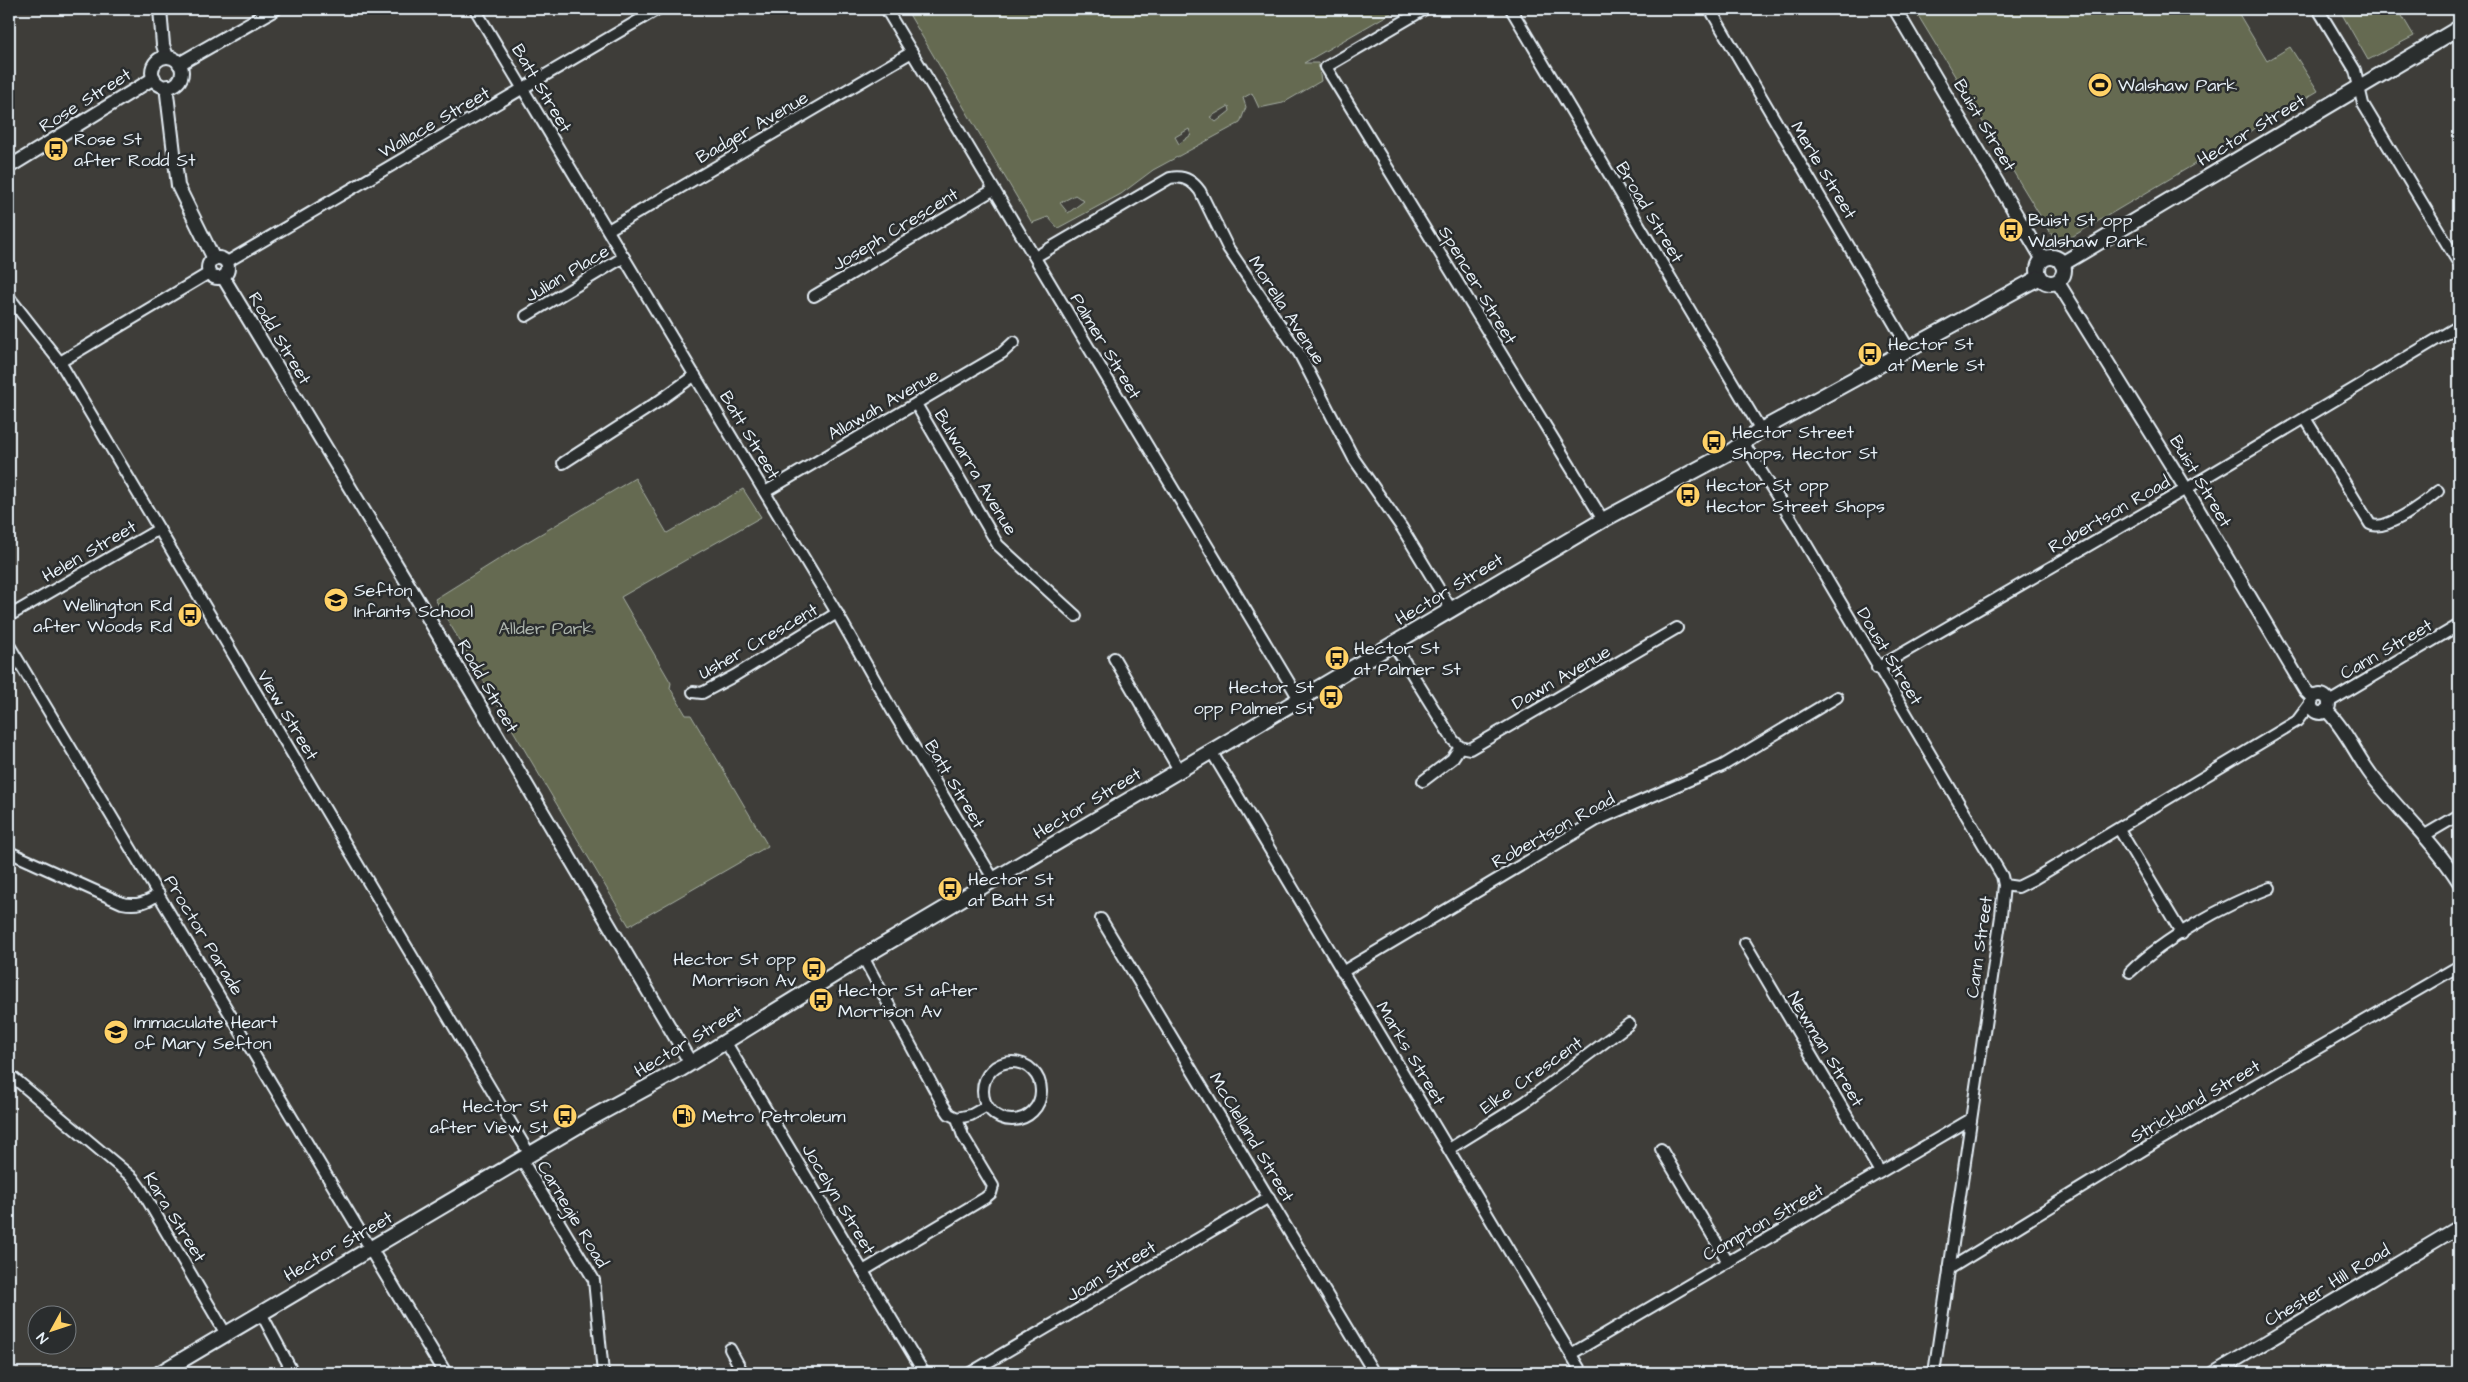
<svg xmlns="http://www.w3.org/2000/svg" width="2468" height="1382" viewBox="0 0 2468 1382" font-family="'Architects Daughter',sans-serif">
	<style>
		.green { fill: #656b51; stroke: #a6aea4; fill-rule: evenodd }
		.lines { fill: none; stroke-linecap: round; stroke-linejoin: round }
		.minor-casing { stroke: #e8f1f8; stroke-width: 14 }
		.tertiary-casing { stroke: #e8f1f8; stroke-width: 16 }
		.secondary-casing { stroke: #e8f1f8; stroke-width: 18 }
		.minor { stroke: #2a2d2e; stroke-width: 10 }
		.tertiary { stroke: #2a2d2e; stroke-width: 12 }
		.secondary { stroke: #2a2d2e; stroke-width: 14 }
		.labels { text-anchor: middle; stroke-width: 5; stroke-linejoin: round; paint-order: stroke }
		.poi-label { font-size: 18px; fill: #e8f1f8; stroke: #2a2d2e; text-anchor: start }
		.street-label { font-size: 18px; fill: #e8f1f8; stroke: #2a2d2e }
		.park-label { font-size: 18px; fill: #adb5ad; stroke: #2a2d2e }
	</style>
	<rect width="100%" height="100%" fill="#3e3d39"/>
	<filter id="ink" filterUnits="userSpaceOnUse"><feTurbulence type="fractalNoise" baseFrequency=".02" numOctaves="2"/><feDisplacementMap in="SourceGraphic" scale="10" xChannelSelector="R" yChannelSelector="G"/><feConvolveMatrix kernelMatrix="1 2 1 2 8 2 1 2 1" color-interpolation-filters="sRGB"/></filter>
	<g filter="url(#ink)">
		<g class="green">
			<path d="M906,9H1398L1304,63H1318L1321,81L1283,103L1259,108L1252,93L1243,98L1246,107L1240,123L1153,170L1121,194L1058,228L1048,217L1032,223ZM1229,106L1230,111L1216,122L1210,117ZM1189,129L1191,135L1179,144L1175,137ZM1075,195L1084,201L1068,213L1060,203Z"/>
			<polygon points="1914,9 2236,9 2267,61 2290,47 2318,91 2058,245"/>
			<polygon points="2339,9 2398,9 2414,36 2368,60"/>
			<polygon points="635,478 667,533 743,489 761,517 621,597 671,683 670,688 686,715 691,715 768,846 629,926 435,599 512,551"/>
		</g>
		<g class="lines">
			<defs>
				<g id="minor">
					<polyline points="475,9 837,613 893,712 994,880"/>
					<polyline points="886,9 1299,699"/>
					<polyline points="1425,9 1326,67 1603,520"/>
					<polyline points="1511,9 1761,430"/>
					<polyline points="1710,9 1909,349"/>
					<polyline points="2318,9 2355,70 2363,104 2459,264"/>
					<polyline points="608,230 912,52"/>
					<path d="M1035,257L1170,178C1183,175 1193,181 1200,191L1228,248L1299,353L1354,459L1402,528L1451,609"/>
					<polyline points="227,262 658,9"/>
					<polyline points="814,296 993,190"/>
					<polyline points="9,297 60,362 530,1155"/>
					<polyline points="526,316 624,257"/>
					<polyline points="60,362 209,273"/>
					<polyline points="916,404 998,545 1076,616"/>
					<path d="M2305,418L2370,524C2385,533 2425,502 2438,491"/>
					<polyline points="1744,444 1792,520 2002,876 2004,885 2001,916 1934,1373"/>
					<polyline points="563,463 659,401 695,375"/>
					<polyline points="765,492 1002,353 1014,342"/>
					<polyline points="9,616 159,529"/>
					<polyline points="1393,643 1453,740 1460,747 1470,749 1677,628"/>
					<polyline points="9,645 370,1248"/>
					<polyline points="1114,658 1179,770"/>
					<polyline points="1877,668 2186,489 2459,326"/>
					<polyline points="693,692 702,693 734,676 837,613"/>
					<polyline points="2329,702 2459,625"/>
					<polyline points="1211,751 1582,1373"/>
					<polyline points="1423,781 1452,759 1460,747"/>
					<polyline points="2119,829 2182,934"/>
					<polyline points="2425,835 2459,815"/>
					<path d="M9,852L122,903C137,906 146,903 159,894"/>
					<polyline points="2004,885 2018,887 2034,879 2297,721 2312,701"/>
					<polyline points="1101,919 1374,1373"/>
					<polyline points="1745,943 1880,1172"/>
					<polyline points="1342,972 1597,820 1722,766 1837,697"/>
					<path d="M2130,972C2165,938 2224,905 2270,888"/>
					<polyline points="725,1041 924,1373"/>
					<circle cx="1012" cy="1091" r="29"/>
					<polyline points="9,1074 133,1178 141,1189 226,1334"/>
					<polyline points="957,1118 971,1115 987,1106"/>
					<polyline points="1449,1149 1525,1102 1629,1024"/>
					<polyline points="1661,1149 1728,1262"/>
					<polyline points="522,1160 594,1280 603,1373"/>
					<polyline points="1949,1269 2153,1144 2459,966"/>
					<polyline points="863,1271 985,1198 991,1193 993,1186 963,1136 957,1118 949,1114 943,1105 863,957"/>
					<polyline points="261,1313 293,1373"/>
					<polyline points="730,1349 743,1373"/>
					<polyline points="1571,1354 1971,1119"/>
					<polyline points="2230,1364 2235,1373"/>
					<polyline points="970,1373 1269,1197"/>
				</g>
				<g id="tertiary">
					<polyline points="160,9 163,45 167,57"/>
					<polyline points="1895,9 2043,260"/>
					<circle cx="167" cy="72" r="15"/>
					<polyline points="179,64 275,9"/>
					<polyline points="168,86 167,94 178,186 214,259"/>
					<polyline points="9,167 154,78"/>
					<circle cx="218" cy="268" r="10"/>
					<polyline points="223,277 417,599 690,1062"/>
					<polyline points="2057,281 2186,489 2305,690 2313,698"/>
					<circle cx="2320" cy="704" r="9"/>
					<path d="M2326,710C2345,728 2356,755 2372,776C2400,812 2434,842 2459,882"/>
					<polyline points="370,1248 445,1373"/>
					<polyline points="2214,1373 2459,1227"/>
				</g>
				<g id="secondary">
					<circle cx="2051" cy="270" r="13"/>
					<polyline points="2062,264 2459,28"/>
					<polyline points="160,1373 593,1117 681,1069 863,957 1603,520 1730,452 1761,430 2040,277"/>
				</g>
			</defs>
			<use href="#minor" class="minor-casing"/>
			<use href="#tertiary" class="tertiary-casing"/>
			<use href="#secondary" class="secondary-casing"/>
			<use href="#minor" class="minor"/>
			<use href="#tertiary" class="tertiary"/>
			<use href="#secondary" class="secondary"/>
		</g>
	</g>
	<defs>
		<symbol id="stadium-disc" viewBox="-11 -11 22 22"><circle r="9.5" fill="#ffd166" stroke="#2a2d2e"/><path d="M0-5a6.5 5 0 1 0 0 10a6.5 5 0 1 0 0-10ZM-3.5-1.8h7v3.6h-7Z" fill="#111"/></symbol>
		<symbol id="bus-disc" viewBox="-11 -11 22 22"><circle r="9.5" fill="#ffd166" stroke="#2a2d2e"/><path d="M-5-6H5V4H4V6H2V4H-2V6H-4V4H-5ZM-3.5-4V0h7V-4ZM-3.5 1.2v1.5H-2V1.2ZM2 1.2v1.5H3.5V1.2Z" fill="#111"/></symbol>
		<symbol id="school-disc" viewBox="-11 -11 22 22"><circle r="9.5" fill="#ffd166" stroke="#2a2d2e"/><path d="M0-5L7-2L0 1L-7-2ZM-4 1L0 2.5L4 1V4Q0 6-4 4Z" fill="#111"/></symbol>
		<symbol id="fuel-disc" viewBox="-11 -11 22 22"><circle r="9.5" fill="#ffd166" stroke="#2a2d2e"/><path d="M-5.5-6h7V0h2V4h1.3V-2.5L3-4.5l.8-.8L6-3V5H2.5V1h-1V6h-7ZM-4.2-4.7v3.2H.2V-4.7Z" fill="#111"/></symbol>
	</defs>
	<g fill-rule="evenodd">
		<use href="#stadium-disc" x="2086" y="71" width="28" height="28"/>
		<use href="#bus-disc" x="42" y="135" width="28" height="28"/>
		<use href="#bus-disc" x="1997" y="216" width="28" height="28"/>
		<use href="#bus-disc" x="1856" y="340" width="28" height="28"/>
		<use href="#bus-disc" x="1700" y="428" width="28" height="28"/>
		<use href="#bus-disc" x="1674" y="481" width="28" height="28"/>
		<use href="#school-disc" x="322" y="586" width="28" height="28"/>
		<use href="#bus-disc" x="176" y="601" width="28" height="28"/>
		<use href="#bus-disc" x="1323" y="644" width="28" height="28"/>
		<use href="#bus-disc" x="1317" y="683" width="28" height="28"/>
		<use href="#bus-disc" x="936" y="875" width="28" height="28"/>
		<use href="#bus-disc" x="800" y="955" width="28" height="28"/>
		<use href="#bus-disc" x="807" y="986" width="28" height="28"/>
		<use href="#school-disc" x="102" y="1018" width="28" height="28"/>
		<use href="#bus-disc" x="551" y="1102" width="28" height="28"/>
		<use href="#fuel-disc" x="670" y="1102" width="28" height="28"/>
	</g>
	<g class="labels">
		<g class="poi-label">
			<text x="2118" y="91">Walshaw Park</text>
			<text x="74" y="145">Rose St<tspan x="74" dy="21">after Rodd St</tspan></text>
			<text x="2028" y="226">Buist St opp<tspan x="2028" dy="21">Walshaw Park</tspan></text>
			<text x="1888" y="350">Hector St<tspan x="1888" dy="21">at Merle St</tspan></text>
			<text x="1732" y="438">Hector Street<tspan x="1732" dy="21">Shops, Hector St</tspan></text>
			<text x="1706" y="491">Hector St opp<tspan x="1706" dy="21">Hector Street Shops</tspan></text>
			<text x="354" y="596">Sefton<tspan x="354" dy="21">Infants School</tspan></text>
			<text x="172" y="611" text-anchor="end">Wellington Rd<tspan x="172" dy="21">after Woods Rd</tspan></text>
			<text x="1354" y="654">Hector St<tspan x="1354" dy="21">at Palmer St</tspan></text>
			<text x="1314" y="693" text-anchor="end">Hector St<tspan x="1314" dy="21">opp Palmer St</tspan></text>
			<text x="968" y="885">Hector St<tspan x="968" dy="21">at Batt St</tspan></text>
			<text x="796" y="965" text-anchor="end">Hector St opp<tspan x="796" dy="21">Morrison Av</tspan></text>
			<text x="838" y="996">Hector St after<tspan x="838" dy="21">Morrison Av</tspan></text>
			<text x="134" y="1028">Immaculate Heart<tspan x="134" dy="21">of Mary Sefton</tspan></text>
			<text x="548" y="1112" text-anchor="end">Hector St<tspan x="548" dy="21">after View St</tspan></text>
			<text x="702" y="1122">Metro Petroleum</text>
		</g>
		<g class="street-label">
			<text transform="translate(542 88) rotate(59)" y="6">Batt Street</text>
			<text transform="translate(85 100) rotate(-32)" y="6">Rose Street</text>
			<text transform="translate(434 122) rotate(-30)" y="6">Wallace Street</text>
			<text transform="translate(1985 125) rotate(59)" y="6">Buist Street</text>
			<text transform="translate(752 127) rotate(-30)" y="6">Badger Avenue</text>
			<text transform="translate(2251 130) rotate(-31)" y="6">Hector Street</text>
			<text transform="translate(1824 170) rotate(59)" y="6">Merle Street</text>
			<text transform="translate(1650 212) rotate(59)" y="6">Broad Street</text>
			<text transform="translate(895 229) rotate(-31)" y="6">Joseph Crescent</text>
			<text transform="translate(567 273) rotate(-31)" y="6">Julian Place</text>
			<text transform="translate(1478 285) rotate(59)" y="6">Spencer Street</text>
			<text transform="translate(1287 310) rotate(57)" y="6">Morella Avenue</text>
			<text transform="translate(280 338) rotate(59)" y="6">Rodd Street</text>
			<text transform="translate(1106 346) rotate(59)" y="6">Palmer Street</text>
			<text transform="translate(883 404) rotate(-30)" y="6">Allawah Avenue</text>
			<text transform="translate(750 435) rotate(59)" y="6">Batt Street</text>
			<text transform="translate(976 472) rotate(59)" y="6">Bulwarra Avenue</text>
			<text transform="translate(2201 481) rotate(59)" y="6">Buist Street</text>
			<text transform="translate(2109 514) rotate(-30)" y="6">Robertson Road</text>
			<text transform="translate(89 551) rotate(-30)" y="6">Helen Street</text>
			<text transform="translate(1449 589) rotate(-31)" y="6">Hector Street</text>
			<text transform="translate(758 641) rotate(-30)" y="6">Usher Crescent</text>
			<text transform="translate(2386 649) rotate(-30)" y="6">Cann Street</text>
			<text transform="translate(1890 656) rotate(59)" y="6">Doust Street</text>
			<text transform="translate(1561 677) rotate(-30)" y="6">Dawn Avenue</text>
			<text transform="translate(488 686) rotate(60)" y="6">Rodd Street</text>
			<text transform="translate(288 715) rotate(59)" y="6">View Street</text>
			<text transform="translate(955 784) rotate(59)" y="6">Batt Street</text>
			<text transform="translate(1087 803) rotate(-31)" y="6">Hector Street</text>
			<text transform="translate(1553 830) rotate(-29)" y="6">Robertson Road</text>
			<text transform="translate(204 935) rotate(59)" y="6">Proctor Parade</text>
			<text transform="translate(1979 947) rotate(-82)" y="6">Cann Street</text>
			<text transform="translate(688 1041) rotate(-31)" y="6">Hector Street</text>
			<text transform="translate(1826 1049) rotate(59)" y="6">Newman Street</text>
			<text transform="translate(1411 1053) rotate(59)" y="6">Marks Street</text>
			<text transform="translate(1531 1075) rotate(-35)" y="6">Elke Crescent</text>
			<text transform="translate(2195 1101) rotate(-30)" y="6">Strickland Street</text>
			<text transform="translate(1252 1137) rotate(59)" y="6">McClelland Street</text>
			<text transform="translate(839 1199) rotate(59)" y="6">Jocelyn Street</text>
			<text transform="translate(573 1214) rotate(59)" y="6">Carnegie Road</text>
			<text transform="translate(175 1217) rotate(58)" y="6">Kara Street</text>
			<text transform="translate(1763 1222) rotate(-30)" y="6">Compton Street</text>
			<text transform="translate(338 1246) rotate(-30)" y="6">Hector Street</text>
			<text transform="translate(1111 1271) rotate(-31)" y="6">Joan Street</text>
			<text transform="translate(2327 1285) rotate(-31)" y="6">Chester Hill Road</text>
		</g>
		<g class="park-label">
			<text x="546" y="634">Allder Park</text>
		</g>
	</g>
	<rect width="2468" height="1382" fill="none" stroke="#2a2d2e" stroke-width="30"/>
	<rect x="15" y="15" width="2438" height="1352" fill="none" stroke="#e8f1f8" stroke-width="2" filter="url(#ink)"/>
	<g transform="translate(52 1330) rotate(230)"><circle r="24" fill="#2a2d2e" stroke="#767b7f"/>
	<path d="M0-4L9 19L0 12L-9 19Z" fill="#ffd166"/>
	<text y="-8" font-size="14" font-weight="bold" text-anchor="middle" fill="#e8f1f8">N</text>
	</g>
</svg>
